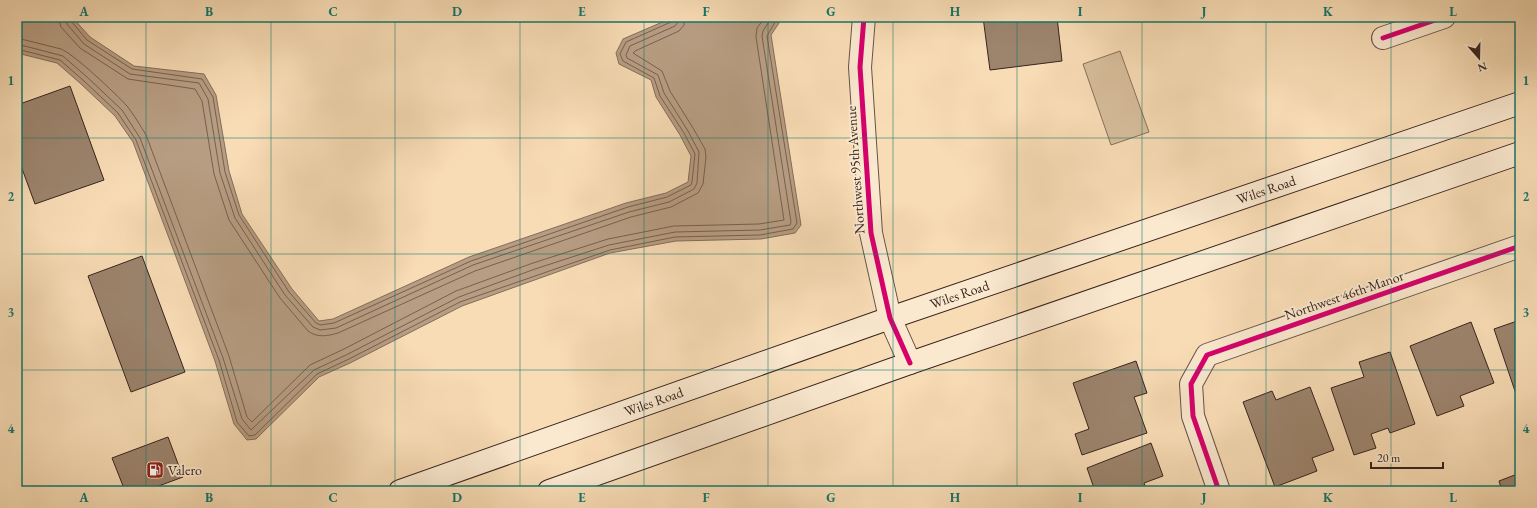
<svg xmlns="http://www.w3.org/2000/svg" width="1537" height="508" viewBox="0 0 1537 508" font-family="'EB Garamond',serif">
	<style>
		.green { fill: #d7bd9b; stroke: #88705c }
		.water { fill: #b79d82; stroke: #846d5a }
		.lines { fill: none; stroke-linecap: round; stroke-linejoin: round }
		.shore { stroke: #786050; stroke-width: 1 }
		.building { fill: #9c846d; stroke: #38241e }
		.street-casing { stroke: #685244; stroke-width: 24 }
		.secondary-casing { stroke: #38241e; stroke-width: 24 }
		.street { stroke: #fae8cf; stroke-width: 22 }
		.secondary { stroke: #fae8cf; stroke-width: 22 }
		.cycleway-casing { stroke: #fae8cf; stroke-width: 8 }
		.cycleway { stroke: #d6006c; stroke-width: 5 }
		.grid { fill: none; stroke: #0f766e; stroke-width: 1; stroke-opacity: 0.55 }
		.labels { text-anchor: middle; stroke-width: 3.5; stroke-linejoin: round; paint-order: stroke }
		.street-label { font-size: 14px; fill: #38241e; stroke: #fae8cf }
		.poi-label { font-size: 14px; fill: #38241e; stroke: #fae8cf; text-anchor: start }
		.neatline { fill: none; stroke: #0f766e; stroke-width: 1.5 }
		.grid-label { font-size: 13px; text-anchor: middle; font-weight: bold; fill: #0f766e }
	</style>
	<rect width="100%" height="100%" fill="#f8dcb5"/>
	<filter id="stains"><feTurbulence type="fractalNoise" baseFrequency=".005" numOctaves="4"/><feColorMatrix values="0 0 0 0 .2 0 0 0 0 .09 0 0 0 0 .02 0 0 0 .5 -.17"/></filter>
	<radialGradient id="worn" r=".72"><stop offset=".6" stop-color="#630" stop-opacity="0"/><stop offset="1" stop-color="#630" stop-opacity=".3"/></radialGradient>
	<polygon class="green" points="1120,51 1149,132 1111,145 1083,64"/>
	<polygon class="water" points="17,17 72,17 90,37 134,66 204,74 216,95 229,171 242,214 292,289 319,321 333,319 469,257 626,203 666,193 688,182 691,156 680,135 656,97 651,80 619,64 616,53 623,39 674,17 783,17 771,35 801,225 795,233 761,239 676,241 610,253 462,306 350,363 319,377 256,439 247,440 234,424 215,361 133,142 115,116 81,84 57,63 17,53"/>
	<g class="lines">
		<g class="shore">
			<path d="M58,17L61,27L80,48L128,79L195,89L202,101L214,174L229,220L280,298L308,331C317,338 328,336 338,333L475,271L631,217L671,207L698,193L703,184L706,157L705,149L693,128L670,91L662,71L633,53L635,51L679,31L684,25L685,17"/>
			<polyline points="64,17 67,24 84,44 130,74 199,83 208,99 220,173 235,218 285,295 313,327 320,330 336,328 473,265 629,212 669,202 694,189 697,183 699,152 688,131 664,93 658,75 627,58 626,55 630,46 675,26 678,22 679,17"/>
			<polyline points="70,17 71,21 87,40 132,69 202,79 213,97 225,172 239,215 289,292 316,323 320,325 334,323 471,261 628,207 667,197 691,185 692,182 695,154 684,133 660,96 654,78 623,61 620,54 626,42 671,22 674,17"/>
			<path d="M17,38L61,49C74,54 116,94 127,106C134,115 140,125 146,135L229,356L247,417L252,422L310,365L344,349L456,291L533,263L608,239L674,226L759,224L784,220L756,37L757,28L765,17"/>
			<polyline points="17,44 63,56 87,77 122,110 140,138 223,358 242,419 251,430 314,370 346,355 459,297 535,269 609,245 675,232 760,230 790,225 791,222 762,36 763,31 772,17"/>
			<polyline points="17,49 60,60 84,81 118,113 136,140 219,360 237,422 249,436 255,435 317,374 349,359 460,302 610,250 675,237 760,235 793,229 797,223 767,36 778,17"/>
		</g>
	</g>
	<g class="building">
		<polygon points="983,17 1057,17 1062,61 990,70"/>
		<polygon points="70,86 104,180 35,204 17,155 17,105"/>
		<polygon points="142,256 185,372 131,392 88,276"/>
		<polygon points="1520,320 1520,393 1516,394 1494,329"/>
		<polygon points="1471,322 1494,383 1460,396 1464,406 1437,416 1410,346"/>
		<polygon points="1390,352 1415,424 1390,433 1388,428 1371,434 1376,448 1354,455 1331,388 1364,377 1359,362"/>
		<polygon points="1136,361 1147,393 1134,397 1147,433 1082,455 1075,434 1089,429 1073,383"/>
		<polygon points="1310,387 1334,450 1312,458 1317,471 1275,487 1243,402 1272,391 1276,400"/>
		<polygon points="168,437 183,477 145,491 125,491 112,458"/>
		<polygon points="1151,443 1163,476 1144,483 1147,491 1095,491 1087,468"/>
		<polygon points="1520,473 1520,491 1502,491 1499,481"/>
	</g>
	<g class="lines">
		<defs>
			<g id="street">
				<polyline points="864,17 860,67 871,233 890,318 910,363"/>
				<polyline points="1383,38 1444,17"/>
				<polyline points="1219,491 1193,416 1191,384 1207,355 1520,246"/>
			</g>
			<g id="secondary">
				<path id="s1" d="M400,491L890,318L1520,103"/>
				<polyline points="549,491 910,363 1520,153"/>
			</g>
		</defs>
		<use href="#street" class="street-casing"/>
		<use href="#secondary" class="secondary-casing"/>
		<use href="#street" class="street"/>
		<use href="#secondary" class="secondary"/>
		<defs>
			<g id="cycleway">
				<polyline points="864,17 860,67 871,233 890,318 910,363"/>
				<polyline points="1383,38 1444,17"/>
				<polyline points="1219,491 1193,416 1191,384 1207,355 1520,246"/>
			</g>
		</defs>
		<use href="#cycleway" class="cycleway-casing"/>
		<use href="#cycleway" class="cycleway"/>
	</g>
	<path class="grid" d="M146,17V491M271,17V491M395,17V491M520,17V491M644,17V491M768,17V491M893,17V491M1017,17V491M1142,17V491M1266,17V491M1391,17V491M17,138H1520M17,254H1520M17,370H1520"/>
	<defs>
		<symbol id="fuel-square" viewBox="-11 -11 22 22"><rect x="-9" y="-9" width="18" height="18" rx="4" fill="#8f2418" stroke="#fae8cf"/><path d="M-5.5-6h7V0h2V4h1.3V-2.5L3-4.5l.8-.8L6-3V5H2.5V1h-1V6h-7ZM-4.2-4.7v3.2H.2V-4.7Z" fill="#fff"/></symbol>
	</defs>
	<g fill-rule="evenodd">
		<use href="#fuel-square" x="145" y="460" width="20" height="20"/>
	</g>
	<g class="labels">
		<g class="street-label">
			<text transform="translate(855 170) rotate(-94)" y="5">Northwest 95th Avenue</text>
			<text dy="5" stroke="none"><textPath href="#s1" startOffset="917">Wiles Road</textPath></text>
			<text dy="5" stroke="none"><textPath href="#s1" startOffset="593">Wiles Road</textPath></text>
			<text transform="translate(1344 295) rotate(-19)" y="5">Northwest 46th Manor</text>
			<text dy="5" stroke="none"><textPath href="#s1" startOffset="269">Wiles Road</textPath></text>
		</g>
		<g class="poi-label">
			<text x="168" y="475">Valero</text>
		</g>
	</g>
	<rect width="1537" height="508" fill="none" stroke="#f8dcb5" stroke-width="44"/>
	<g transform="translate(1479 58) rotate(160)" stroke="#fae8cf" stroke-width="3" paint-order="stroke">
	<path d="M0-3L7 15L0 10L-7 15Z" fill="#38241e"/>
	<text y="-6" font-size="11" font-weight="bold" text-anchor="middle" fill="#38241e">N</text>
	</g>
	<path d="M1371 462v6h72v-6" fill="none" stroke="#38241e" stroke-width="2"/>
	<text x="1377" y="462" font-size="12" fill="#38241e" stroke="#fae8cf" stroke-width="3" paint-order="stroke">20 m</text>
	<rect x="22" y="22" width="1493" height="464" class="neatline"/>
	<g class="grid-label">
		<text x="84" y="16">A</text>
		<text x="209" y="16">B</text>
		<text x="333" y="16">C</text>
		<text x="457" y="16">D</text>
		<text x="582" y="16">E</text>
		<text x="706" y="16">F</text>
		<text x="831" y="16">G</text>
		<text x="955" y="16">H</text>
		<text x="1080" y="16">I</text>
		<text x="1204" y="16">J</text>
		<text x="1328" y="16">K</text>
		<text x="1453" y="16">L</text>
		<text x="11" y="85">1</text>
		<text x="1526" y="85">1</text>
		<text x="11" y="201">2</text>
		<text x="1526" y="201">2</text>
		<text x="11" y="317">3</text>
		<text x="1526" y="317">3</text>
		<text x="11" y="433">4</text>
		<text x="1526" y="433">4</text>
		<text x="84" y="502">A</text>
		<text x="209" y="502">B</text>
		<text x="333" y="502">C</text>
		<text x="457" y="502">D</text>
		<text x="582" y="502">E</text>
		<text x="706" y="502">F</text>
		<text x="831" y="502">G</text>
		<text x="955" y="502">H</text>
		<text x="1080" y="502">I</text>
		<text x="1204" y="502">J</text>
		<text x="1328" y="502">K</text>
		<text x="1453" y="502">L</text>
	</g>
	<rect width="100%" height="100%" filter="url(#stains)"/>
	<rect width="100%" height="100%" fill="url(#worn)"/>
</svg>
